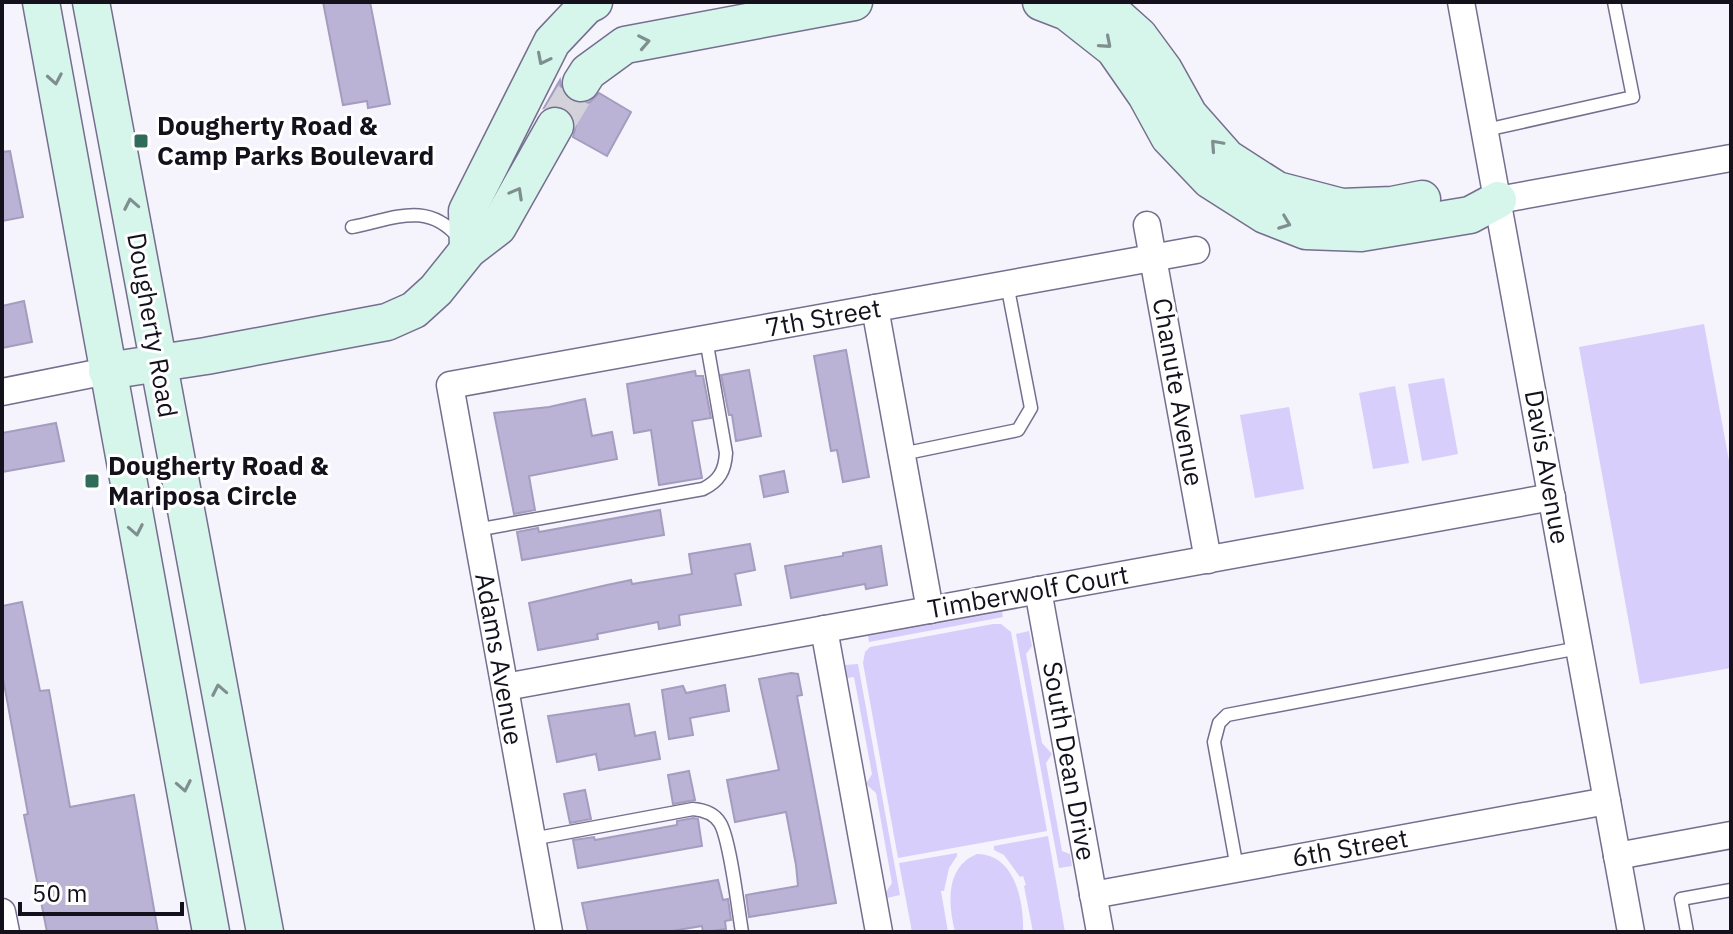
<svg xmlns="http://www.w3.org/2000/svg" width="1733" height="934" viewBox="0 0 1733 934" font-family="'IBM Plex Sans',sans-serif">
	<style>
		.green { fill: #d8cefc }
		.building { fill: #bbb3d6; stroke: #a49dbf; stroke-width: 2 }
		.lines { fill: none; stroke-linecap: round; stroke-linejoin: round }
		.secondary-tunnel { stroke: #d3d1da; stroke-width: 36; stroke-dasharray: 36 18; stroke-linecap: butt }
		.lane-casing { stroke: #756e8e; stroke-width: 15 }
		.street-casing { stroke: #756e8e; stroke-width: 29 }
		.secondary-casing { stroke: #756e8e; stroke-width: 39 }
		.lane { stroke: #fff; stroke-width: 12 }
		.street { stroke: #fff; stroke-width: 26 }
		.secondary { stroke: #d6f6ec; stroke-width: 36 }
		.oneway { stroke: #7f8f8f }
		.poi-dot { fill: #2f6d5a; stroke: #fff; stroke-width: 3 }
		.labels { text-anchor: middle; stroke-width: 6; stroke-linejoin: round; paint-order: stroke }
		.poi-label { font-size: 26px; font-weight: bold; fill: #14111d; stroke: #fff; text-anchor: start }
		.street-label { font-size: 26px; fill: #14111d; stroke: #fff }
	</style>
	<rect width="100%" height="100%" fill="#f5f3fb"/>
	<g class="green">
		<polygon points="1704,324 1731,472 1731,668 1640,684 1579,347"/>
		<polygon points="1444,378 1458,454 1422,461 1408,384"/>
		<polygon points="1395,386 1409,463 1373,469 1359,393"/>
		<polygon points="1289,407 1304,489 1255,498 1240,415"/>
		<polygon points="1002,612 1003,617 869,642 868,636"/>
		<polygon points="993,624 1001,624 1011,632 1047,831 898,858 863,663 865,652 870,647"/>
		<polygon points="1029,631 1032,646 1026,654 1042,743 1052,754 1046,763 1062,851 1070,854 1072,866 1059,868 1016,634"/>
		<polygon points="858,664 900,895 887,898 886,892 892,883 876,793 866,784 872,774 854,677 847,678 845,665"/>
		<polygon points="1048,836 1065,932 1033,932 1024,886 1026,885 1023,876 1020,877 1004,855 994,850 994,846"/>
		<polygon points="957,853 957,856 949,868 944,891 941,891 948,932 912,932 899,863"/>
		<path d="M977,854C1015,854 1024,902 1023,932H955C948,904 945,867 977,854Z"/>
	</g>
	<g class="building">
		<polygon points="323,2 370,2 390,104 368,108 367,101 343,105"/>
		<polygon points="560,80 562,92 570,101 581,104 590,102 599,93 631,112 607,156 573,137 576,125 573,115 566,108 556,105 544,108"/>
		<polygon points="10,151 23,217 2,221 2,152"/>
		<polygon points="24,301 32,342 2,348 2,306"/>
		<polygon points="846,350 869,477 843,482 837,450 831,451 814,356"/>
		<polygon points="749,370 761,436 736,441 732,415 729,415 721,375"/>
		<polygon points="695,371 696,376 703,376 711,418 692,421 702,478 659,485 651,430 634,433 627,384"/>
		<polygon points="585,399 592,436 612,432 617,459 529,476 535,510 514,514 494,413 549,407"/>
		<polygon points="56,423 64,461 2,472 2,433"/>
		<polygon points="784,471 788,492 764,497 760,476"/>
		<polygon points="660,510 664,535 522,560 517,532 538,528 539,532"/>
		<polygon points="750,544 755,570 735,574 741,605 679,615 680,625 659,629 658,622 597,634 598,639 538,650 529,603 607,585 631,580 632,584 692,574 689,554"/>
		<polygon points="881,546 887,585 866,589 865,584 791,598 785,566 843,556 843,553"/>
		<polygon points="22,602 40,691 49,690 70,807 134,795 158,932 47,932 24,815 28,814 2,673 2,606"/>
		<polygon points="791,673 798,674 802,695 797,696 836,903 749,917 746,895 798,886 796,865 786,812 735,822 727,780 779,770 759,679"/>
		<polygon points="725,685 729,711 690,718 693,735 669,739 662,690 683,686 686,693"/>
		<polygon points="629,704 635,736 655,732 660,759 599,770 596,754 557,762 548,716"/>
		<polygon points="689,771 695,800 673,804 668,775"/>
		<polygon points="585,790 591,819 570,823 564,794"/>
		<polygon points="693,818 698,819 702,846 578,868 573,840 594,837 595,840 677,825 677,821"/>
		<polygon points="718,880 723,900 728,899 731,920 725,921 726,929 703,932 702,926 666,932 588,932 582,903"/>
	</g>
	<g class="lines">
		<polyline class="secondary-tunnel" points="555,126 581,83"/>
		<defs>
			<g id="lane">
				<polyline points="1486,130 1633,97 1614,2"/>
				<path d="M352,227C394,219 427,200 459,238"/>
				<polyline points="902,454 1018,430 1031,408 1007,284"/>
				<path d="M476,530L703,489C719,481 725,471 726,453L706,339"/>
				<path d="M532,839L693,809C704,810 714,813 720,823C730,839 738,909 742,932"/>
				<polyline points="1237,868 1214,742 1219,723 1227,715 1579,648"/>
				<polyline points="1687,932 1681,899 1731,890"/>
			</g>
			<g id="street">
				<polyline points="1461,2 1631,932"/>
				<polyline points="1498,200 1731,158"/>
				<polyline points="1147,225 1208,560"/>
				<polyline points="875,308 930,610"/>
				<polyline points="2,392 107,371"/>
				<polyline points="1038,590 1100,932"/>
				<polyline points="824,629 879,932"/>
				<polyline points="505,687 1552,497"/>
				<polyline points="1617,856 1731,835"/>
				<polyline points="1093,895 1607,801"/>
				<polyline points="2,912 6,932"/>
				<polyline points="549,932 450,385 1196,250"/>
			</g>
			<g id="secondary">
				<polyline points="41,2 211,932"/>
				<polyline points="91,2 265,932"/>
				<polyline points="1041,2 1067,12 1114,49 1146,95 1169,137 1210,180 1265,215 1306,231 1361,233 1470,215 1498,200"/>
				<polyline points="1101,2 1139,36 1164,70 1189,115 1227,158 1277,190 1342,207 1392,205 1422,199"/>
				<polyline points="581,83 588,72 625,45 854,2"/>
				<polyline points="468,250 467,211 552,42 586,6 594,2"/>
				<polyline points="107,371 206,356 387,322 414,310 436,290 468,250 498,227 555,126"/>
			</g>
		</defs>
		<use href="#lane" class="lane-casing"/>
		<use href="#street" class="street-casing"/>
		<use href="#secondary" class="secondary-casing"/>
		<use href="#lane" class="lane"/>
		<use href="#street" class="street"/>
		<use href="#secondary" class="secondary"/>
	</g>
	<defs><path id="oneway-chevron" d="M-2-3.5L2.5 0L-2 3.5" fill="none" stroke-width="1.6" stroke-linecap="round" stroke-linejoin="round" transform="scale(2)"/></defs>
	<g class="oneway">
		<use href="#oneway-chevron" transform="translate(644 42) rotate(-11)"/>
		<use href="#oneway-chevron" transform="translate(1106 43) rotate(41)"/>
		<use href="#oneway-chevron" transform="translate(543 59) rotate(117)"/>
		<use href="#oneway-chevron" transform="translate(55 79) rotate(80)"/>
		<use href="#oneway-chevron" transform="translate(1216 145) rotate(-132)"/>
		<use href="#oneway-chevron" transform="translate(517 193) rotate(-61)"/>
		<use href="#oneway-chevron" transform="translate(131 204) rotate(-101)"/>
		<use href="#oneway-chevron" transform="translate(1285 223) rotate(21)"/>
		<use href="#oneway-chevron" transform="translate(136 530) rotate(79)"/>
		<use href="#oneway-chevron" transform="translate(219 690) rotate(-101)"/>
		<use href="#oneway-chevron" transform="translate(184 786) rotate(79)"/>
	</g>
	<g class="poi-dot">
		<rect x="133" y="133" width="16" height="16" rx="4"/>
		<rect x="84" y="473" width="16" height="16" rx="4"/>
	</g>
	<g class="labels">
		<g class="poi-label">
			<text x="157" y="135">Dougherty Road &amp;<tspan x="157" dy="30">Camp Parks Boulevard</tspan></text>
			<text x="108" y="475">Dougherty Road &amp;<tspan x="108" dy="30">Mariposa Circle</tspan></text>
		</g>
		<g class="street-label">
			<text transform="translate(823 318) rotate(-10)" y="9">7th Street</text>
			<text transform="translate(152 325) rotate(80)" y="9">Dougherty Road</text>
			<text transform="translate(1178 392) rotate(80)" y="9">Chanute Avenue</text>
			<text transform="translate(1547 467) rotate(80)" y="9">Davis Avenue</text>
			<text transform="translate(1028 592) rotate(-10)" y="9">Timberwolf Court</text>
			<text transform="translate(499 659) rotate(80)" y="9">Adams Avenue</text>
			<text transform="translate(1069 761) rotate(80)" y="9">South Dean Drive</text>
			<text transform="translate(1350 848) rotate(-10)" y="9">6th Street</text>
		</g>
	</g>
	<rect width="1733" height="934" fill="none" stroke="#14111d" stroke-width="8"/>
	<path d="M20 902v12h162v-12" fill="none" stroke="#14111d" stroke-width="4"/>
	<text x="32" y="902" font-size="24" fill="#14111d" stroke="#ffffff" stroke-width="6" paint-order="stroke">50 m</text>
</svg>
